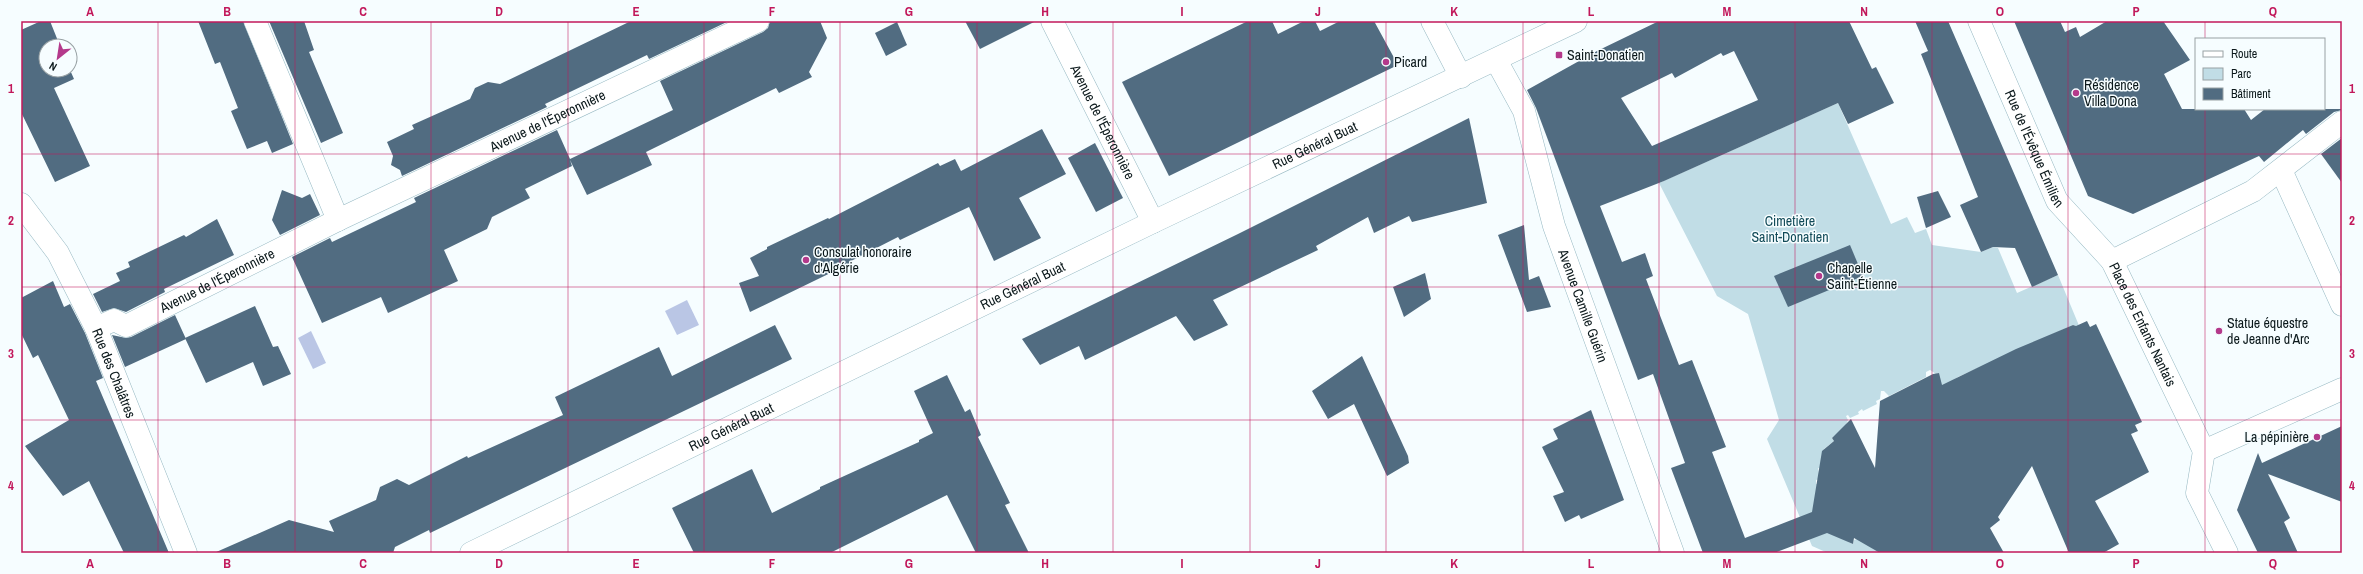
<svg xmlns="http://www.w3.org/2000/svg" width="2363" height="574" viewBox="0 0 2363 574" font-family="'Archivo Narrow',sans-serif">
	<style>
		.green { fill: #c1dde6 }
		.water { fill: #bac6e5 }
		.building { fill: #516c81; fill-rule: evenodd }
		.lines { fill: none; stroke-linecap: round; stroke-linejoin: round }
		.minor-casing { stroke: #97b9c3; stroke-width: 23 }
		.major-casing { stroke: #97b9c3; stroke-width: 23 }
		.minor { stroke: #fff; stroke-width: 22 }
		.major { stroke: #fff; stroke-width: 22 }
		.grid { fill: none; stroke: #c2185b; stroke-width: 1; stroke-opacity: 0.55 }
		.poi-dot { fill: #b4398b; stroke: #f6fdff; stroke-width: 1.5 }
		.labels { text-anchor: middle; stroke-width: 3; stroke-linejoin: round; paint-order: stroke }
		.poi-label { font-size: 14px; fill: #0b181b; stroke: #f6fdff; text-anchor: start }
		.street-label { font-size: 14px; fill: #0b181b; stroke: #f6fdff }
		.park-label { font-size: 14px; fill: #114a58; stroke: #f6fdff }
		.neatline { fill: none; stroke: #c2185b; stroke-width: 1.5 }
		.grid-label { font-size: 13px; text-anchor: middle; font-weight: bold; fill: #c2185b }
	</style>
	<rect width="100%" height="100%" fill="#f6fdff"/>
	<path class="green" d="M1838,103L1891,224L1907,217L1915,233L1926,229L1932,245L1981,252L1993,247L1998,248L2017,293L2058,275L2080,328L2073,325L1958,377L1939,391V373L1936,374L1930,370L1926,372V377L1889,396L1884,391H1881L1880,399L1876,401L1877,404L1863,411L1862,409L1858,412L1859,414L1850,418L1848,415L1846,416L1848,420L1845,427L1832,438L1834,441L1824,449L1822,469L1818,468L1820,479L1816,480V484H1820L1849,538V542L1853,544L1854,540L1864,537C1870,540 1869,547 1875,550L1910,553H1828L1812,546L1767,439L1779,420L1748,314L1717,296L1659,183Z"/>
	<g class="water">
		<polygon points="687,300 699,325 677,335 665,311"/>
		<polygon points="311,331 326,363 313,369 298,338"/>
	</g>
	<g class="building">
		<polygon points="41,21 50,21 60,46 46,46 46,70 70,70 74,79 54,88 90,166 55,182 21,112 21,30"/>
		<polygon points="198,21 243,21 293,144 272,153 267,141 247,149 231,111 238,108 220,62 215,64"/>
		<polygon points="269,21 304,21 314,50 309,52 343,133 321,143"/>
		<polygon points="631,21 729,21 649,59 647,55 545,104 547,107 402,176 400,170 391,165 393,156 387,142 414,129 412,125 470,99 475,88 488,82 500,84"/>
		<polygon points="770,21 820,21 827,38 809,72 812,77 779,93 776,88 646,152 652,165 587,195 570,160 572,166 525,189 530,198 492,217 487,229 444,250 458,281 388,313 381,297 322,323 292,257 330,238 332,242 416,202 414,198 557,130 570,159 673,110 660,81 763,32 768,28"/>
		<polygon points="965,21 1036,21 980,49"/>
		<polygon points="1248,21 1272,21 1278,34 1304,21 1315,21 1320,31 1340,21 1374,21 1398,65 1169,176 1122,82"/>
		<path d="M1659,21H1849L1872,69L1876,67L1894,103L1848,124L1838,103L1664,181L1600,206L1622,262L1645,253L1653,276L1646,279L1679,365L1692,360L1726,447L1712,452L1745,538L1812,512L1822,451L1834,441L1832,438L1851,419L1875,468L1880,401L1933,374L1939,373L1942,385L2016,349L2073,325L2076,326L2087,321L2090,327L2096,324L2142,422L2135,425L2138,431L2131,434L2149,472L2095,501L2119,544L2103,553H2069L2032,466L1998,517L2000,520L1990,528L2004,553H1880L1854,538L1853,544L1827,533L1774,553H1703L1671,468L1685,463L1653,374L1638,380L1536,108L1527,90L1597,51ZM1734,51L1758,100L1652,146L1621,98L1672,73L1675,78L1721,53L1723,56Z"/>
		<polygon points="1915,21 1948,21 2058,275 2032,287 2015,248 1993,247 1981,252 1960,205 1978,197 1921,54 1928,51"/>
		<polygon points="2014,21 2060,21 2065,32 2076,27 2080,37 2107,21 2163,21 2190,60 2164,74 2182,109 2244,109 2251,120 2265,109 2342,109 2342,110 2334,112 2306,134 2303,130 2264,162 2259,156 2133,214 2088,196"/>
		<polygon points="897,22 907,45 886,56 875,33"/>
		<polygon points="1469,118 1487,203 1412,222 1409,216 1374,233 1368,217 1316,246 1318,250 1213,300 1228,325 1194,341 1176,316 1085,360 1079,346 1040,365 1022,339 1238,234"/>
		<polygon points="1042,129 1066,174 1019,198 1041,238 994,261 969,207 900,240 898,237 851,261 851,263 750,312 739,283 759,276 750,258 767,249 767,247 828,218 829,219 938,163 940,166 955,159 961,171"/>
		<polygon points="2342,138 2342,183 2321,154"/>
		<polygon points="1095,143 1123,198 1096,212 1068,158"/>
		<polygon points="282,190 302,198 310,194 320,215 280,235 272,220"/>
		<polygon points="1938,191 1951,217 1926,228 1917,197"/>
		<polygon points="217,219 234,255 164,289 165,292 126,312 114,308 102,312 93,294 120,281 116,273 130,267 128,262 184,235 186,237"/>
		<polygon points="1524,225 1529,280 1539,276 1551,307 1527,312 1498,235"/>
		<polygon points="1850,245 1863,276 1788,307 1774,276"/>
		<polygon points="1425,273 1431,299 1404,317 1393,287"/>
		<polygon points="53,281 64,307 70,304 85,333 103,378 96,381 169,553 124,553 89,481 63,496 25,446 69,420 38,355 33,358 21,333 21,298"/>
		<polygon points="255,306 273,347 278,346 291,374 263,386 253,362 206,383 185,338"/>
		<polygon points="175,315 186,339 125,367 112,335 126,338 131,337"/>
		<polygon points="775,325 792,359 430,533 429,530 395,547 393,553 214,553 289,520 334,532 329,521 376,500 380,487 397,479 409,485 467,456 468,458 563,415 555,397 659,347 672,376"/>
		<polygon points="1362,356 1408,456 1409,463 1387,476 1354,404 1328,419 1312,391"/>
		<polygon points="947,375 965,412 970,409 981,435 978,437 1010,503 1005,505 1029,553 976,553 947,495 830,553 694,553 672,508 752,469 772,513 820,489 820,487 919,442 919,440 933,433 914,391"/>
		<polygon points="1591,410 1624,500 1581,519 1579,515 1565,522 1553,496 1564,492 1542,447 1558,439 1553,429"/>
		<polygon points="2342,426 2342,502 2268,474 2290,518 2284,522 2298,553 2258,553 2237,510 2258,453 2262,463"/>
	</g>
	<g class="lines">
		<defs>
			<g id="minor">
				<polyline points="255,21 338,220"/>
				<path id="s1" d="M1052,21L1153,222"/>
				<polyline points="1432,21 1461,77"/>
				<path id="s2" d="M1979,21L2057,201L2112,261L2204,451"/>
				<path id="s3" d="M1496,60L1524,111L1554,226L1673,553"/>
				<polyline points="2281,170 2342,305"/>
				<path id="s4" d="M21,204L58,253L96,328L186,553"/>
				<polyline points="2112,261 2253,191 2342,122"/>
				<path id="s5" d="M96,328L114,320L126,326L338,220L758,21"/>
				<polyline points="2204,451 2342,389"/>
				<polyline points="2204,451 2197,493 2227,553"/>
			</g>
			<g id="major">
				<path id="s6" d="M471,553L1153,222L1576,21"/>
			</g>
		</defs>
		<use href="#minor" class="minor-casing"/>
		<use href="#major" class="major-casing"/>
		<use href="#minor" class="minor"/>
		<use href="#major" class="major"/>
	</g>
	<path class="grid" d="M158,21V553M295,21V553M431,21V553M568,21V553M704,21V553M840,21V553M977,21V553M1113,21V553M1250,21V553M1386,21V553M1523,21V553M1659,21V553M1795,21V553M1932,21V553M2068,21V553M2205,21V39M2205,109V553M21,154H2342M21,287H2342M21,420H2342"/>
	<g class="poi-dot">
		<rect x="1555" y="51" width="8" height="8" rx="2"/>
		<circle cx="1386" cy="62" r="4"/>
		<circle cx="2076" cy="93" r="4"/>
		<circle cx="806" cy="260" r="4"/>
		<circle cx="1819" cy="276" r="4"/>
		<circle cx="2219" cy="331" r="4"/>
		<circle cx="2317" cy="437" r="4"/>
	</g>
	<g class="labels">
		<g class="poi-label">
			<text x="1567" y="60">Saint-Donatien</text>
			<text x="1394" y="67">Picard</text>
			<text x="2084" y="90">Résidence<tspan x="2084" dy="16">Villa Dona</tspan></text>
			<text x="814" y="257">Consulat honoraire<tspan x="814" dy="16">d'Algérie</tspan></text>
			<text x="1827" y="273">Chapelle<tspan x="1827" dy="16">Saint-Étienne</tspan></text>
			<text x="2227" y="328">Statue équestre<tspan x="2227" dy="16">de Jeanne d'Arc</tspan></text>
			<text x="2309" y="442" text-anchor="end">La pépinière</text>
		</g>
		<g class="street-label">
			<text dy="5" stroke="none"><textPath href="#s5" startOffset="502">Avenue de l'Éperonnière</textPath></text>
			<text dy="5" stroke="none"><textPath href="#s1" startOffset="113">Avenue de l'Éperonnière</textPath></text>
			<text dy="5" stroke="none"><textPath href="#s6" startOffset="937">Rue Général Buat</textPath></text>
			<text dy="5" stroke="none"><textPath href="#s2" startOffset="139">Rue de l'Évêque Émilien</textPath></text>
			<text dy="5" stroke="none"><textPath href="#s5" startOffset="135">Avenue de l'Éperonnière</textPath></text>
			<text dy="5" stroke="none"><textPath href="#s6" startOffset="613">Rue Général Buat</textPath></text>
			<text dy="5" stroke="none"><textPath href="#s3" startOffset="262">Avenue Camille Guérin</textPath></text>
			<text dy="5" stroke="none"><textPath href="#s2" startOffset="348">Place des Enfants Nantais</textPath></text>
			<text dy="5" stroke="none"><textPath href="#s4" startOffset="194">Rue des Chalâtres</textPath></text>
			<text dy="5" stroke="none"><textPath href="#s6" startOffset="289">Rue Général Buat</textPath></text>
		</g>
		<g class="park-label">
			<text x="1790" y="226">Cimetière<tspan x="1790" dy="16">Saint-Donatien</tspan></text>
		</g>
	</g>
	<rect width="2363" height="574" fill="none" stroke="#f6fdff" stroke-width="44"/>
	<rect x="2195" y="38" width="130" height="72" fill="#f6fdff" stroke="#98a1a4"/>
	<rect x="2203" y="51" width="20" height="6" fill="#ffffff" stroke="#98a1a4"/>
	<text x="2231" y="58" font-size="12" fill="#0b181b">Route</text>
	<rect x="2203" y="68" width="20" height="12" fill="#c1dde6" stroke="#98a1a4"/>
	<text x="2231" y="78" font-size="12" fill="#0b181b">Parc</text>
	<rect x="2203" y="88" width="20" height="12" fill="#516c81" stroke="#98a1a4"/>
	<text x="2231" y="98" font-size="12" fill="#0b181b">Bâtiment</text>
	<g transform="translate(58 58) rotate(210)"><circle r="19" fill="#f6fdff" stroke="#98a1a4"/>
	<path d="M0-3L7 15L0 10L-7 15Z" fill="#b4398b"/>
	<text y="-6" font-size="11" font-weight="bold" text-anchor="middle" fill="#0b181b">N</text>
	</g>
	<rect x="22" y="22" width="2319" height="530" class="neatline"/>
	<g class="grid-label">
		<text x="90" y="16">A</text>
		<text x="227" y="16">B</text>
		<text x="363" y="16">C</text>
		<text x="499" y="16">D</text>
		<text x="636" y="16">E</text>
		<text x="772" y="16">F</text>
		<text x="909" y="16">G</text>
		<text x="1045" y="16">H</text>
		<text x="1182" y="16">I</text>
		<text x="1318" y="16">J</text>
		<text x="1454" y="16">K</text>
		<text x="1591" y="16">L</text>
		<text x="1727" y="16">M</text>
		<text x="1864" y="16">N</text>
		<text x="2000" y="16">O</text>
		<text x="2136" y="16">P</text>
		<text x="2273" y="16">Q</text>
		<text x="11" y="93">1</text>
		<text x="2352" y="93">1</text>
		<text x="11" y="225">2</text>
		<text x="2352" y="225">2</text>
		<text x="11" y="358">3</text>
		<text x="2352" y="358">3</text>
		<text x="11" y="490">4</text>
		<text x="2352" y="490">4</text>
		<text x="90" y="568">A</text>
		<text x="227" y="568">B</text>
		<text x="363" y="568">C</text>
		<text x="499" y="568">D</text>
		<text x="636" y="568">E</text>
		<text x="772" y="568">F</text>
		<text x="909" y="568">G</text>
		<text x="1045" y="568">H</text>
		<text x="1182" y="568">I</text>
		<text x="1318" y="568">J</text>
		<text x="1454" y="568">K</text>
		<text x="1591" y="568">L</text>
		<text x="1727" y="568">M</text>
		<text x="1864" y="568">N</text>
		<text x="2000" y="568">O</text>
		<text x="2136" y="568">P</text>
		<text x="2273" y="568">Q</text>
	</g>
</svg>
